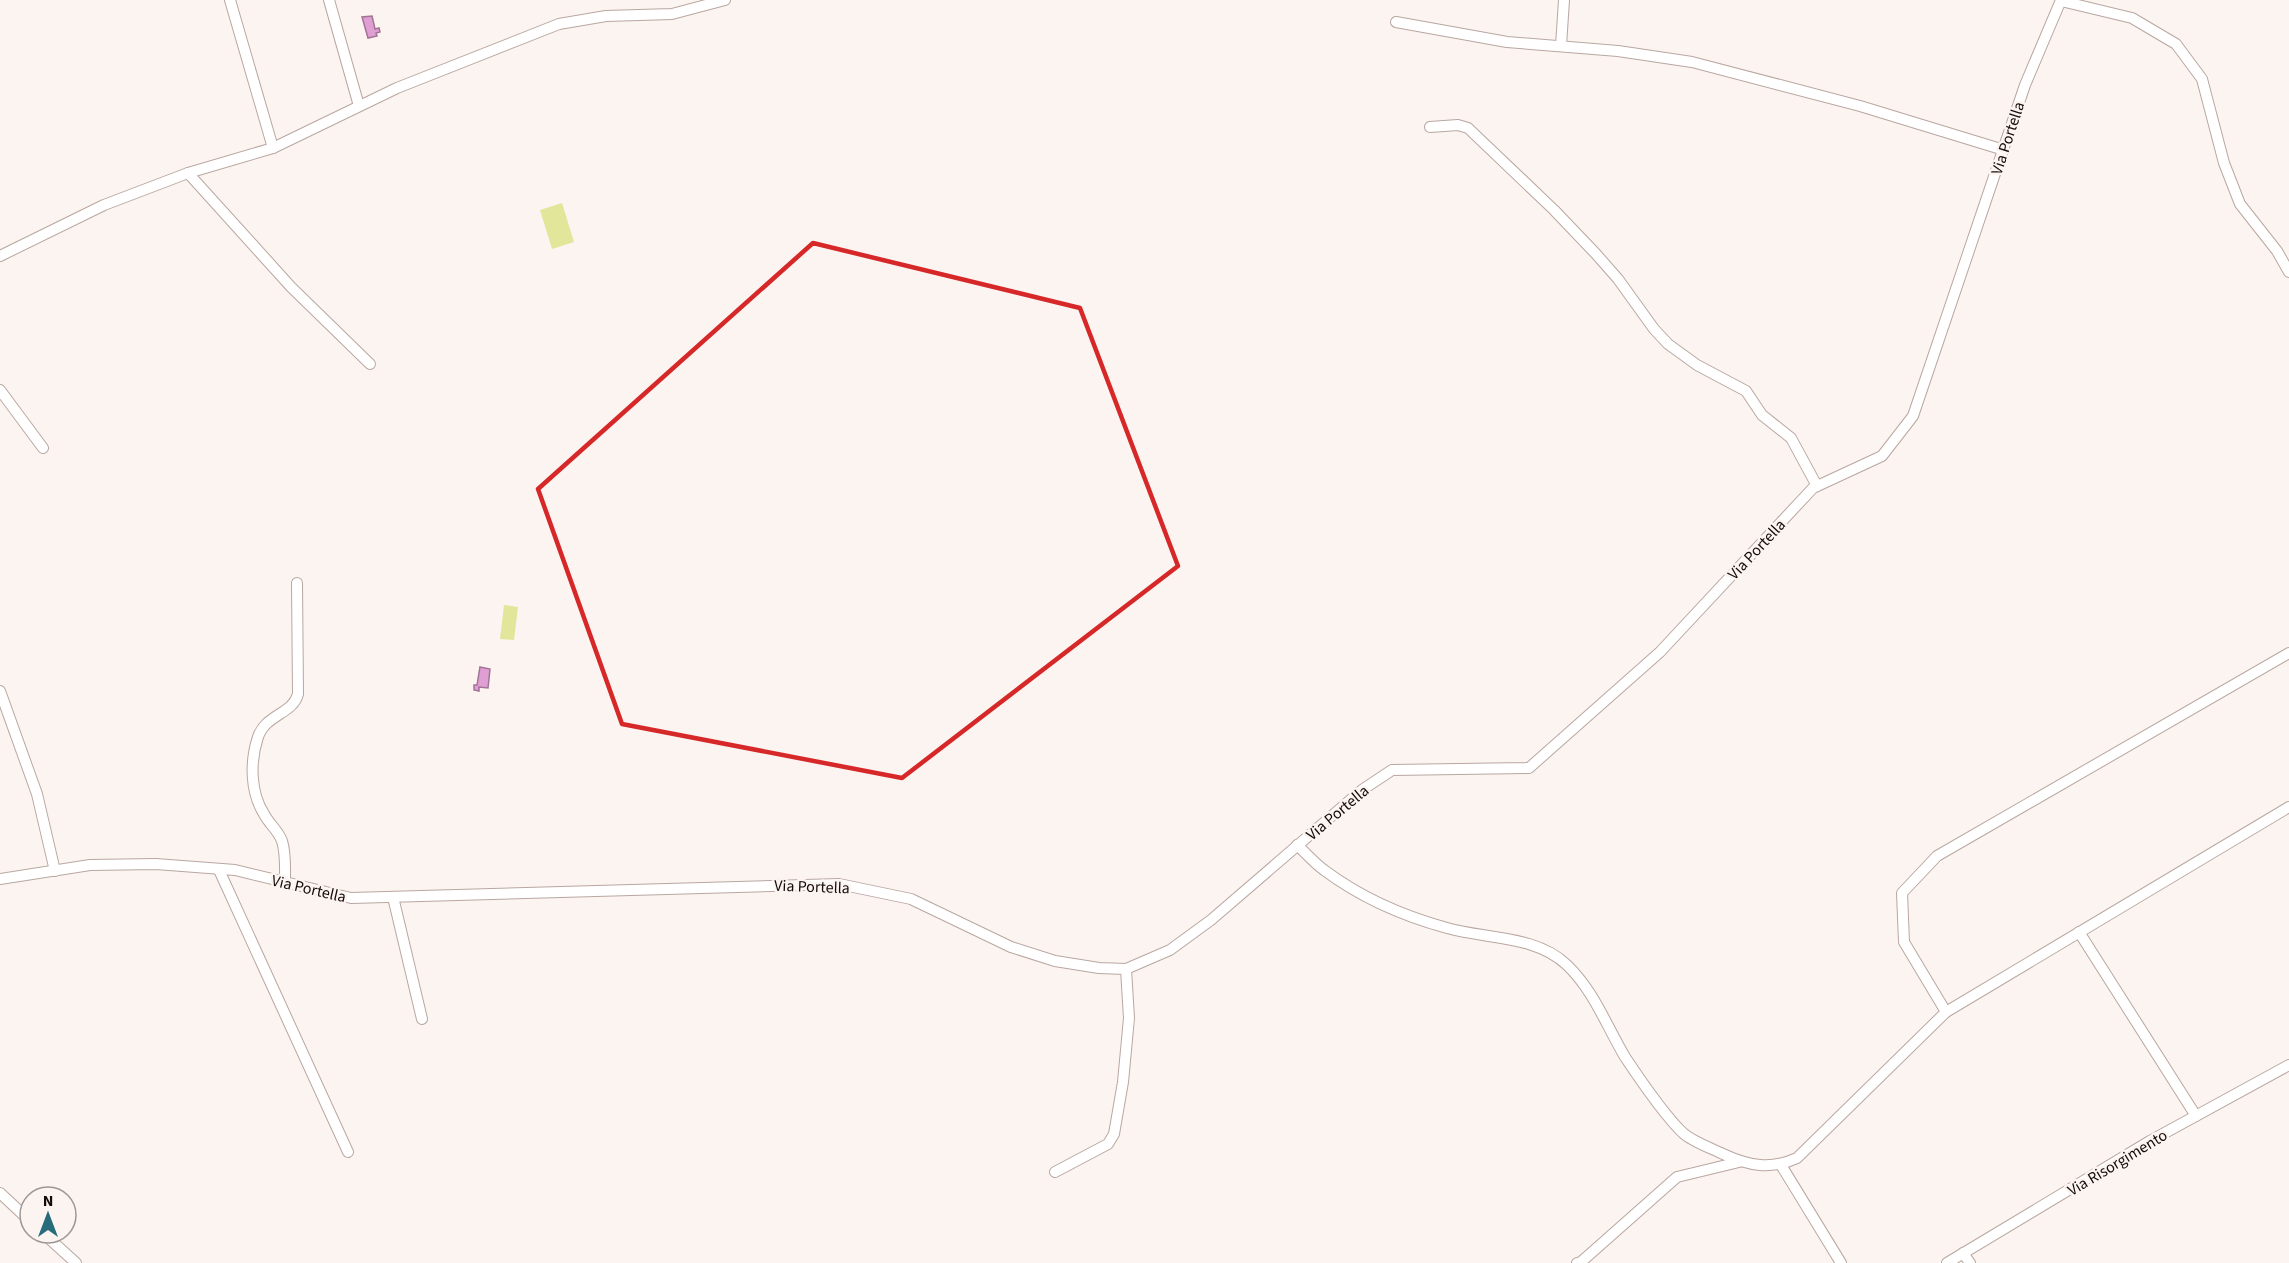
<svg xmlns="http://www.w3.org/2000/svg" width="2289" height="1263" viewBox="0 0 2289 1263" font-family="'Source Sans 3',sans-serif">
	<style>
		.green { fill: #e1e69a }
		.water { fill: #e09fd2; stroke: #a27396; stroke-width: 1.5 }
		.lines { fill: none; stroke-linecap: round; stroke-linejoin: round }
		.minor-casing { stroke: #b9a7a0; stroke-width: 12 }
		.minor { stroke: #fff; stroke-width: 10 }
		.marked { fill: none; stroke: #d62828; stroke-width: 4.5; stroke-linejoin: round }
		.labels { text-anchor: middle; stroke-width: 5; stroke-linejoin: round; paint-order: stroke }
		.street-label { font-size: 16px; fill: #120c09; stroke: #fcf4f1 }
	</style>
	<rect width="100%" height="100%" fill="#fcf4f1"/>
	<g class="green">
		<polygon points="562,203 574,242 552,249 540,210"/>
		<polygon points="504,605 518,607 514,640 500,639"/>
	</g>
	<g class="water">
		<polygon points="372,16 375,29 379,28 380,32 376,33 377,36 368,38 362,17"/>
		<polygon points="480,667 490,669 488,688 479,687 479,691 474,690 474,685 477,685"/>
	</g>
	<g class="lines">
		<defs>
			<g id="minor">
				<polyline points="230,0 273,148"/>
				<polyline points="329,0 359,106"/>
				<polyline points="2061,1 2132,18 2176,44 2202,79 2224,163 2240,204 2277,251 2289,272"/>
				<polyline points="1396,22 1507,42 1618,51 1692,62 1860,106 2004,150"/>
				<polyline points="1561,46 1564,0"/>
				<polyline points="1430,127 1458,125 1468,128 1554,210 1596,254 1618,279 1654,329 1668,344 1697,365 1746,391 1762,415 1791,438 1817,486"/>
				<polyline points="188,173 291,287 370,364"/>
				<polyline points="0,256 104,205 188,173 273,148 397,88 559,24 606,16 672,14 725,0"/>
				<polyline points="0,390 43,448"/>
				<polyline points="0,691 37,794 55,871"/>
				<path d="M1297,845C1306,853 1314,863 1324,870C1360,897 1403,916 1447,928C1485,939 1536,935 1567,965C1594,991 1606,1025 1625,1057C1639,1078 1665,1116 1683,1133C1693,1142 1711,1148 1723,1154C1749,1166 1771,1170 1797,1158L1946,1012L2289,807"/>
				<polyline points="219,870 348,1152"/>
				<polyline points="0,879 90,865 156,864 235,870 351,898 839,884 911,899 1011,947 1055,961 1099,968 1126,969 1170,950 1211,920 1362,790 1392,770 1529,768 1660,652 1813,488 1882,456 1913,416 2025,85 2061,0"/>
				<path d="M285,882C285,869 286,853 282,841C278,830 269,824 264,814C250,792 250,761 258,737C266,714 293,714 298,694L297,583"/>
				<polyline points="393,897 422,1019"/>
				<polyline points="2079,932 2196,1116"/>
				<polyline points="1946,1012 1904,942 1902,893 1937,856 2289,653"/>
				<polyline points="1781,1165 1841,1263"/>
				<polyline points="1055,1172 1108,1144 1114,1134 1123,1082 1129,1018 1126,969"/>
				<polyline points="0,1193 30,1221"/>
				<polyline points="43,1233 76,1263"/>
				<polyline points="1963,1253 1970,1263"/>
				<polyline points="1577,1263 1581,1262 1677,1177 1739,1162"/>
				<polyline points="1947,1263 2150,1141 2289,1065"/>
			</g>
		</defs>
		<use href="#minor" class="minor-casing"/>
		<use href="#minor" class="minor"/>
	</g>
	<path class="marked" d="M813,243L1080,308L1178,566L902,778L622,724L538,489Z"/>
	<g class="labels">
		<g class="street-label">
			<text transform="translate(2007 138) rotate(-72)" y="6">Via Portella</text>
			<text transform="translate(1756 549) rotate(-47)" y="6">Via Portella</text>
			<text transform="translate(1337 812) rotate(-40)" y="6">Via Portella</text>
			<text transform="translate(812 886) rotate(2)" y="6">Via Portella</text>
			<text transform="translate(309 888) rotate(13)" y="6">Via Portella</text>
			<text transform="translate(2117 1162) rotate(-31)" y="6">Via Risorgimento</text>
		</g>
	</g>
	<g transform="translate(48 1215)"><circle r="28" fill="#fcf4f1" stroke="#9e9794" stroke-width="1.5"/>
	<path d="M0-4.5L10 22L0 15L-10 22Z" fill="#266c7b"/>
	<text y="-9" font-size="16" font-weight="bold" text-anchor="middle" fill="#120c09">N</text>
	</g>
</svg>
